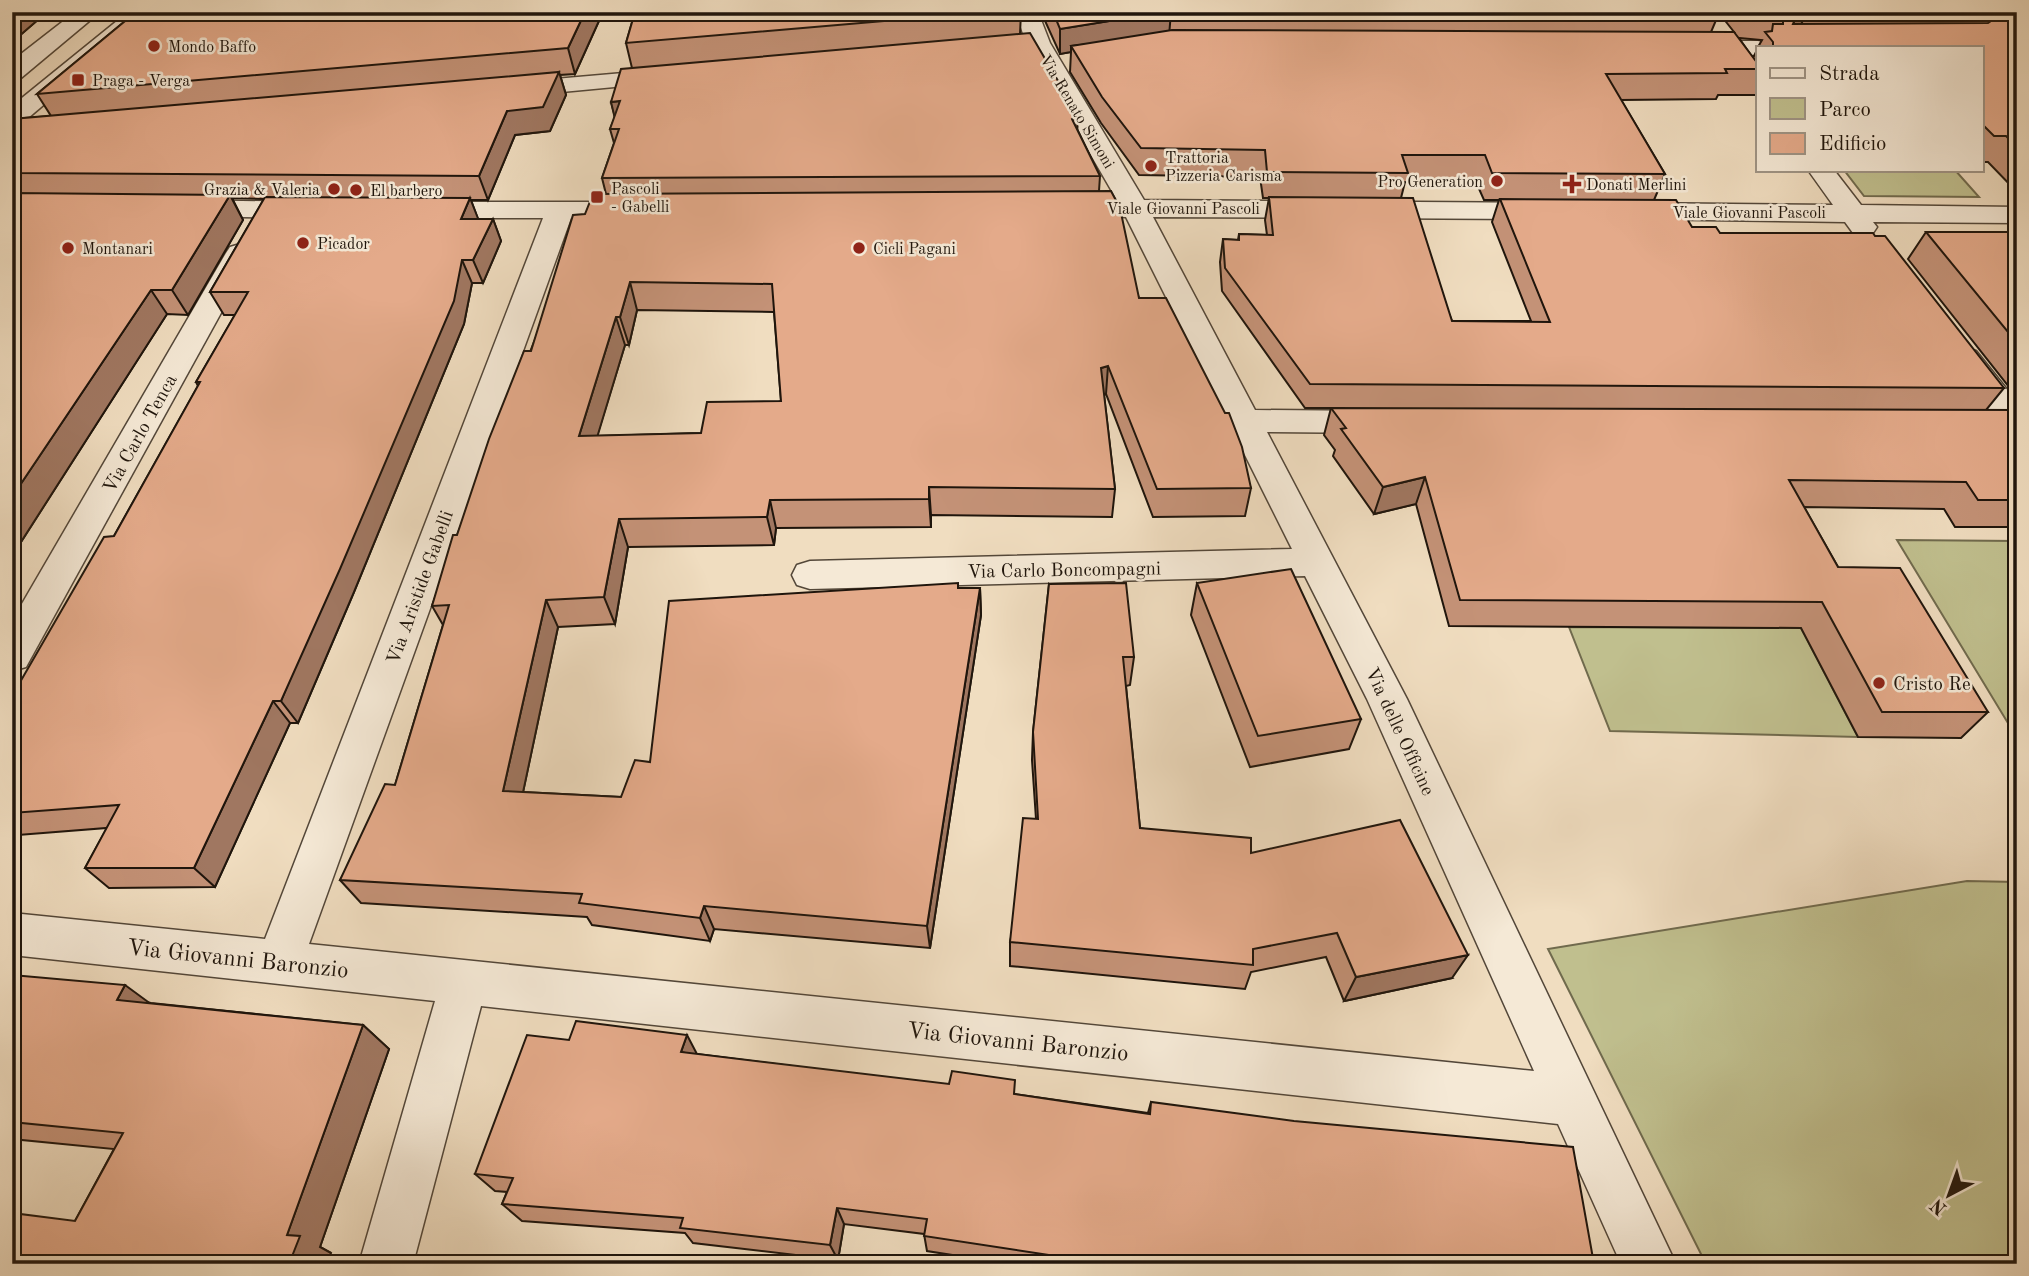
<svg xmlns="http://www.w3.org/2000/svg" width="2029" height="1276" viewBox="0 0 2029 1276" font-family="'Old Standard TT',serif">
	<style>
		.green { fill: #c0bf8e; stroke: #706a4d; stroke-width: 2 }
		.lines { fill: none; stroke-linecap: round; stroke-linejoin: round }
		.minor-casing { stroke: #534739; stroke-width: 3 }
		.minor { fill: #f5e9d6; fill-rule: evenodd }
		.wall { fill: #c49277; stroke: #1f150c; stroke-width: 2; fill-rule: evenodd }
		.shaded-wall { fill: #a07761; stroke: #1f150c; stroke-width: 2 }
		.building { fill: #e4aa8a; stroke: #1f150c; stroke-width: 2; fill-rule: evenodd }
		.poi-dot { fill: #8f2418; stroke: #f5e9d6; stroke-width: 2.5 }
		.labels { text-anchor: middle; stroke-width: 5; stroke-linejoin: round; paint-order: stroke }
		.far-poi-label { font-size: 16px; fill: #1f150c; stroke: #f5e9d6; text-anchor: start }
		.far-street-label { font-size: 16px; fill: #1f150c; stroke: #f5e9d6 }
		.street-label { font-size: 19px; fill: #1f150c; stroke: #f5e9d6 }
		.poi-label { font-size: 19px; fill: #1f150c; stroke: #f5e9d6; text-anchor: start }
		.near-street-label { font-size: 23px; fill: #1f150c; stroke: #f5e9d6 }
	</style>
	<rect width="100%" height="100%" fill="#f0ddc0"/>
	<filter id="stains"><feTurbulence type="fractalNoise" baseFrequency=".00286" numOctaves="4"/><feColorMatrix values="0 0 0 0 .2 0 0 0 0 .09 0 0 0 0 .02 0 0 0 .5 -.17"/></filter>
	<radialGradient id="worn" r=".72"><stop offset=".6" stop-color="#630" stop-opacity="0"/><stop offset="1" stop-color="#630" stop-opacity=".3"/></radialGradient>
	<g class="green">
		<polygon points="1844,170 1955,170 1979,197 1864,196"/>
		<polygon points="1897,540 2017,541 2017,738"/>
		<polygon points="1569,627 1801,628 1858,737 1610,731"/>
		<polygon points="1967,881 2017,882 2017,1264 1706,1264 1548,949"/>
	</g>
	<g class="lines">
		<defs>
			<g id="minor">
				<polygon points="75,12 100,12 21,78 12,80 12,61"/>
				<polygon points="128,12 153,12 21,124 12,127 12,106"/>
				<polygon points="1016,12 1038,12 1050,43 1144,200 1549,203 1559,205 1563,211 1559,217 1549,219 1153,217 1255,410 1381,411 1393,414 1398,422 1393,430 1381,433 1267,432 1407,699 1676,1264 1621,1264 1558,1124 481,1006 413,1264 359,1264 435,1001 12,955 12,913 265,939 543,218 423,218 413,216 409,210 413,204 423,202 639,202 649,204 653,210 649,216 639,218 571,218 309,944 1534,1071 1367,699 1305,576 810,589 797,585 792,575 797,565 810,561 1292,549 1126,217 1057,214 1053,208 1057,202 1117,200 1026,43"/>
				<polygon points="1693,41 1758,41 1766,43 1769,47 1758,47 1758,55 1685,53 1681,48 1685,43"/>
				<polygon points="669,69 678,71 681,76 678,81 509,97 500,95 497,90 500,85 509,83"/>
				<polygon points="1808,170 1834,170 1861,205 2017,207 2017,223 1873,222 1877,227 1873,233 1863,235 1853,233 1845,222 1630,219 1620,217 1616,211 1620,205 1630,203 1833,205"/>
				<polygon points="185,200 310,202 320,204 324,210 320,216 310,218 185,216 175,214 171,208 175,202"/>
				<polygon points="240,244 250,247 254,253 26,667 12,671 12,621 226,253 230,247"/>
				<polygon points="1965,348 1976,351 2017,402 2017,436 2005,433 1949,358 1954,351"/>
			</g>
		</defs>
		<use href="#minor" class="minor-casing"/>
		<use href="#minor" class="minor"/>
	</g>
	<g class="wall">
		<polygon points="12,12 57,12 47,12 18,37 12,37"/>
		<polygon points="136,12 603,12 575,74 560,75 566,95 550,131 515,135 488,200 471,200 478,219 493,219 501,241 483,283 472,283 464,324 354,592 298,723 290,723 215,887 109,888 85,868 107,828 18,835 12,830 12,696 114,536 198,386 196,382 235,315 224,315 210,292 264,199 232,198 243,220 188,315 167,314 12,556 12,119 51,116 37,94"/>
		<path d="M635,12H1021L1020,34L1078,131L1100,176L1099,191L1139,298L1251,488L1245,516L1153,517L1106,394L1104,395L1115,489L1112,517L931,515V527L776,528L774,545L628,547L615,624L558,627L523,792L621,797L650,762L958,588H980L981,615L930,948L714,929L710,941L592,925L587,917L361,903L340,880L395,785L443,625L432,606L457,535L585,214L606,194L602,178L614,143L610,129L615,117L611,102L632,68L626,43ZM637,310L774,312L781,401L701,433L597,436L625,345H629Z"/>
		<path d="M1041,12H2017V192L1988,162H1982V47H1758L1762,40L1739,38L1753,58L1758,48V95H1718L1716,99L1621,100L1665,174L1654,200L1692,227L1720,233L2004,388L1986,410H2017V527H1955L1944,509L1804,507L1838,567L1988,712L1961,738L1858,737L1801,628L1449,626L1416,504L1374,514L1333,456L1335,450L1324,435L1331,408H1305L1222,291L1220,262L1223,239L1238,240L1239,234L1267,235L1265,220L1269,198H1263L1260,177L1139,175L1101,123L1070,72L1071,52L1060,54ZM1719,13L1734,32H1711ZM1405,182H1476L1484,200H1499L1492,222L1531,321H1452L1401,198Z"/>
		<polygon points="1926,232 2017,232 2017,397 1908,259"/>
		<polygon points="1197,583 1361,719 1349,749 1250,767 1191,615"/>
		<polygon points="1049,584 1134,657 1130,685 1126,686 1140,828 1251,853 1452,978 1344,1001 1326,957 1251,972 1245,989 1010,966 1010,942 1036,819 1032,760 1033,732"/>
		<polygon points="12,975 151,1003 363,1025 389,1049 320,1247 331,1253 75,1221 114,1149 12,1139"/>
		<polygon points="697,1054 1015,1094 1148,1113 1151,1102 1594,1264 1010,1264 927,1251 924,1234 844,1224 838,1260 693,1243 685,1233 522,1221 502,1204 507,1192 495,1191 475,1174"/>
	</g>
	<g class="shaded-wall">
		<polygon points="12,12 47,12 18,37 12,28"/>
		<polygon points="585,12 603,12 575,74 568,48"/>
		<polygon points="1165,12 1171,12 1169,36 1071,46 1071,52 1060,54 1060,29"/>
		<polygon points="1807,12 1795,37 1785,40 1797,15"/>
		<polygon points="559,72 566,95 550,131 515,135 488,200 479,176 507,111"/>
		<polygon points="620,101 616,123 611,102"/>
		<polygon points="1078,115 1077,137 1072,119"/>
		<polygon points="230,195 243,220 188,315 172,290"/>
		<polygon points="470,198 479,221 461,219"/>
		<polygon points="493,219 501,241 483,283 473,260"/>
		<polygon points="462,260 472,283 464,324 354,592 298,723 281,701"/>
		<polygon points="630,282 637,310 629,345 620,317"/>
		<polygon points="151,290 167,314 12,556 12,497"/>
		<polygon points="616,317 625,345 589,464 579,436"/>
		<polygon points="1108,366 1106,394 1099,396 1101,368"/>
		<polygon points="1425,477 1416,504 1374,514 1383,487"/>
		<polygon points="929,487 931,515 931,527 929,499"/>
		<polygon points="770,500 776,528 774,545 767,517"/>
		<polygon points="619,519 628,547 615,624 604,597"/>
		<polygon points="980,588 981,615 930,948 927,926"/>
		<polygon points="546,600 558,627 518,816 503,791"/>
		<polygon points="273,701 290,723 215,887 194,868"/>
		<polygon points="704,906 714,929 710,941 700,918"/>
		<polygon points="1468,955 1452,978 1344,1001 1356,977"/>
		<polygon points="125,985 159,1010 117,1000"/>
		<polygon points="363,1025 389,1049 320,1247 331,1253 327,1264 289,1264 287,1235"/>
		<polygon points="687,1035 698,1056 681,1052"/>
		<polygon points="837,1208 844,1224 838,1260 830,1245"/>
	</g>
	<g class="building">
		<polygon points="136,12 585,12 568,48 37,94"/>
		<polygon points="635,12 989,12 626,43"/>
		<polygon points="1053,12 1165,12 1060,29"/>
		<polygon points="1462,12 1718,12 1719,13"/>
		<polygon points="1749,12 1807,12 1797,15 1793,24 1988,23 1991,21 1986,14 1980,12 2017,12 2017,147 2006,136 1994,136 1982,124 1982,47 1773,47 1773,42 1765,32 1772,31 1773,24 1783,24 1783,20 1778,15 1750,13"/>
		<polygon points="1172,30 1734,32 1758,64 1758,69 1725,69 1727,73 1606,74 1665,174 1492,173 1485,155 1402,155 1408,173 1267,172 1265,150 1141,148 1102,97 1071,46"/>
		<polygon points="1030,33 1078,115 1072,119 1100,176 602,178 619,129 610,129 620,101 611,102 621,69"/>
		<polygon points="559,72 543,107 507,111 479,176 12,173 12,119"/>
		<path d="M1111,191L1120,208L1139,298H1166L1225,413H1229L1242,447L1251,488L1157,489L1108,366L1101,368L1115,489L929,487V499L770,500L767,517L619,519L604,597L546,600L503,791L621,797L635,760L650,762L669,601L958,583V588H980L927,926L704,906L700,918L579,903L582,894L340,880L385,784L395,785L449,605L432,606L453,535H457L489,439L524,351H531L573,215L585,214L593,194ZM630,282L772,284L781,401L707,402L701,433L579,436L616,317H620Z"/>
		<polygon points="12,193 230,195 172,290 151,290 12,497"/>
		<polygon points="265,197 470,198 461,219 493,219 473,260 462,260 454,301 340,569 281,701 273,701 194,868 85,868 119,805 12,813 12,696 104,537 114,536 200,382 196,382 248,292 210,292"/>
		<polygon points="1269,197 1413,198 1452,321 1550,322 1500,199 1676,200 1692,227 1716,227 1720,233 1873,233 1875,236 1885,236 2004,388 1310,384 1225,268 1223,239 1239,240 1239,234 1273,235"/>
		<polygon points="1926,232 2017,232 2017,343"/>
		<polygon points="1331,408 2017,410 2017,500 1978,500 1966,482 1789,480 1838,567 1900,568 1988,712 1882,712 1822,602 1460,600 1425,477 1383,487 1341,429 1346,428"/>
		<polygon points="1291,569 1361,719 1258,736 1197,583"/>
		<polygon points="1126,583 1134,657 1123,657 1140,828 1251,838 1251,853 1400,820 1468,955 1356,977 1337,933 1253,949 1253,965 1010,942 1023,818 1038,819 1033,732 1049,584"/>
		<polygon points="12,975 125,985 117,1000 363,1025 287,1235 300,1236 289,1264 12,1264 12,1213 75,1221 123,1133 12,1122"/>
		<polygon points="576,1021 687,1035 681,1052 949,1084 952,1071 1015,1080 1014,1094 1150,1114 1151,1102 1294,1121 1573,1147 1594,1264 1108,1264 924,1236 927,1219 837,1208 830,1245 680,1228 683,1218 502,1204 513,1178 475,1174 527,1035 569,1040"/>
	</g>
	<g class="poi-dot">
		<circle cx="154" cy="46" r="7"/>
		<rect x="71" y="73" width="14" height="14" rx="3.5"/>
		<circle cx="1151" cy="166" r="7"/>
		<circle cx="1497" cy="181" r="7"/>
		<path d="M1568.5 173.5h7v7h7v7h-7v7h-7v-7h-7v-7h7z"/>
		<circle cx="334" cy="189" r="7"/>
		<circle cx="356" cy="190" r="7"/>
		<rect x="590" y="190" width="14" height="14" rx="3.5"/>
		<circle cx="303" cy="243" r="7"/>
		<circle cx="68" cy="248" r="7"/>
		<circle cx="859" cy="248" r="7"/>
		<circle cx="1879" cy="683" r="7"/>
	</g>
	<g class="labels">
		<g class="far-poi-label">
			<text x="168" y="52">Mondo Baffo</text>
			<text x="92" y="86">Praga - Verga</text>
			<text x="1165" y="163">Trattoria<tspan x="1165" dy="18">Pizzeria Carisma</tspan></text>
			<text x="1483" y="187" text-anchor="end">Pro Generation</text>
			<text x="1586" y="190">Donati Merlini</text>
			<text x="611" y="194">Pascoli<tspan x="611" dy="18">- Gabelli</tspan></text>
			<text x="320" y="195" text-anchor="end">Grazia &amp; Valeria</text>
			<text x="370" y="196">El barbero</text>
			<text x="317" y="249">Picador</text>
			<text x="82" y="254">Montanari</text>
			<text x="873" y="254">Cicli Pagani</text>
		</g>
		<g class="far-street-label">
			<text transform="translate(1078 111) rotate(59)" y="6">Via Renato Simoni</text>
			<text x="1183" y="214">Viale Giovanni Pascoli</text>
			<text x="1749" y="218">Viale Giovanni Pascoli</text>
		</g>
		<g class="street-label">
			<text transform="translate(139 433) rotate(-61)" y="7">Via Carlo Tenca</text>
			<text transform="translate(1064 569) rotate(-1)" y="7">Via Carlo Boncompagni</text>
			<text transform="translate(419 587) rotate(-70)" y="7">Via Aristide Gabelli</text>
			<text transform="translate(1401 731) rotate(65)" y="7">Via delle Officine</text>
		</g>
		<g class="poi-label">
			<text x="1893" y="690">Cristo Re</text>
		</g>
		<g class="near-street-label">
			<text transform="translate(238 958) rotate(6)" y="8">Via Giovanni Baronzio</text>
			<text transform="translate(1018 1041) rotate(6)" y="8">Via Giovanni Baronzio</text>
		</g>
	</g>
	<rect width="2029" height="1276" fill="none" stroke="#f0ddc0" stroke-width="42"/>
	<rect x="14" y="14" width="2001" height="1248" fill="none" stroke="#1f150c" stroke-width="3.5"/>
	<rect x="21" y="21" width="1987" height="1234" fill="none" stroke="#1f150c" stroke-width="2"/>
	<rect x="1756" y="46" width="228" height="126" fill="#f5e9d6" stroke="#9f9485" stroke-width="2"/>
	<rect x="1770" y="68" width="35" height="10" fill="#f5e9d6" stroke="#9f9485" stroke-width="2"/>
	<text x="1819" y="80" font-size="21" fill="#1f150c">Strada</text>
	<rect x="1770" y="98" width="35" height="21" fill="#c0bf8e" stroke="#9f9485" stroke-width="2"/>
	<text x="1819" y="116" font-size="21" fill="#1f150c">Parco</text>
	<rect x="1770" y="133" width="35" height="21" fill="#e4aa8a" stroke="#9f9485" stroke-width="2"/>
	<text x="1819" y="150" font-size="21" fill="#1f150c">Edificio</text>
	<g transform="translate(1949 1195) rotate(221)" stroke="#f5e9d6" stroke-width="5" paint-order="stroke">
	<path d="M0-5L12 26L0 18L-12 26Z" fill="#1f150c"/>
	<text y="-10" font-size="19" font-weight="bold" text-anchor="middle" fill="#1f150c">N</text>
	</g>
	<rect width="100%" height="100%" filter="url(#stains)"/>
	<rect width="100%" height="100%" fill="url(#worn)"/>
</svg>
